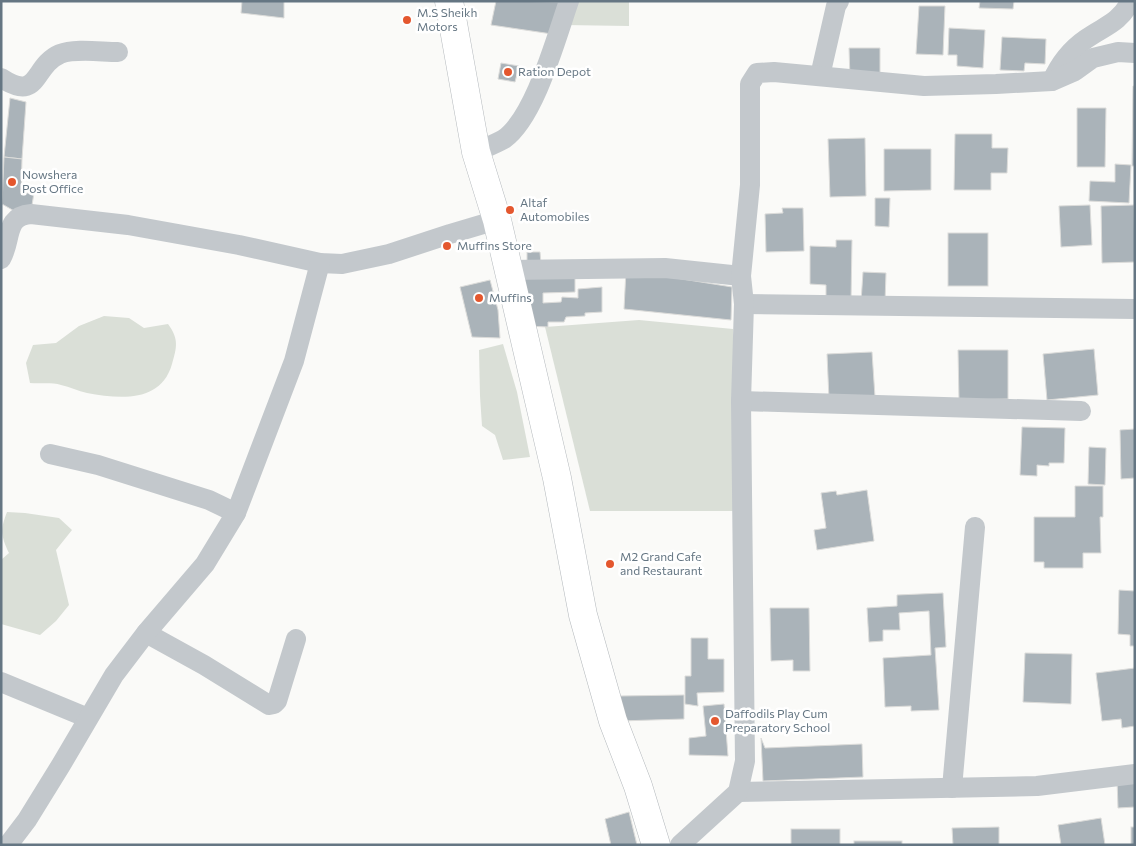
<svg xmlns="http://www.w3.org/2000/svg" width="1136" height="846" viewBox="0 0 1136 846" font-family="Commissioner,sans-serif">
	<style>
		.green { fill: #dadfd7 }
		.building { fill: #aab3b9; stroke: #dcdcda }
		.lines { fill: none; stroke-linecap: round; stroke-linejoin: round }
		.trunk-casing { stroke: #b4b9bd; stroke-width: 29 }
		.minor { stroke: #c3c8cc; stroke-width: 20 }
		.trunk { stroke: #fff; stroke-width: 28 }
		.poi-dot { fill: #e4572e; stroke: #fff; stroke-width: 2 }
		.labels { text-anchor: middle; stroke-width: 5; stroke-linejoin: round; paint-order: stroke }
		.poi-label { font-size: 12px; fill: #657683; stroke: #fff; text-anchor: start }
	</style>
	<rect width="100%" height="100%" fill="#fafaf8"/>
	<g class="green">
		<polygon points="573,1 629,1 629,26 564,25"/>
		<path d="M104,316L129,318L144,328L168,324C179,339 177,347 172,364C161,403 120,399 87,393C78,391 70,387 61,385C52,382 40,384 30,383L26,363L33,345L56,343L79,326Z"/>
		<polygon points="639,320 733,329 734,511 590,511 545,327"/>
		<polygon points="503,344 517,392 530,457 503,460 495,435 482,426 480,396 479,350"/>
		<path d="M7,512L25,513L59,518L72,530L56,550L69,605L56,621L40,635L1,624V560L9,553C1,536 0,530 7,512Z"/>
	</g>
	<g class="building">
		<polygon points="242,1 284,1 284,18 241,13"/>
		<polygon points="496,1 561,2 552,34 491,25"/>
		<polygon points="980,1 1014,1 1013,9 979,8"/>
		<polygon points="919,6 945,6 943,55 916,54"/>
		<polygon points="949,28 985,30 983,68 957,66 957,55 948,55"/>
		<polygon points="1002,37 1046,39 1045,64 1025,63 1024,71 1000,70"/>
		<polygon points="849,48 880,48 880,78 850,78"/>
		<polygon points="501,63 519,66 515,82 498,79"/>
		<polygon points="1133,86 1135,86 1135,166 1132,166"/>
		<polygon points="10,98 26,102 22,159 4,157"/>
		<polygon points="1077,108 1106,108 1105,167 1077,167"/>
		<polygon points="955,134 992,134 992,148 1008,148 1007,173 991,173 991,190 954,190"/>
		<polygon points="865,138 866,196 830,197 828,139"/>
		<polygon points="884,149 931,149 931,190 884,191"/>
		<polygon points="4,157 22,159 21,193 34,193 31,211 16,212 2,204"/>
		<polygon points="1115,164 1131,165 1129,203 1089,201 1090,181 1115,182"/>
		<polygon points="875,198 890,198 889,227 875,226"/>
		<polygon points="1090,205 1092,245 1061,247 1059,206"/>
		<polygon points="1134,205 1135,262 1102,263 1101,206"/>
		<polygon points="782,208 803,208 804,251 766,252 765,214 783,213"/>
		<rect x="948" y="233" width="40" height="53"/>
		<polygon points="836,240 852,240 851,302 826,302 826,285 810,284 810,246 836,247"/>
		<polygon points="527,252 540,252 541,264 527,265"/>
		<polygon points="626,270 732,287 731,320 624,309"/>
		<polygon points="863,272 886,273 885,302 861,302"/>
		<polygon points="575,273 575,292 543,293 543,303 561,302 562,297 578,298 578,289 602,287 602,312 585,313 585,316 566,317 564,322 548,322 548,327 527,326 518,274"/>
		<polygon points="490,280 498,310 500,338 472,337 460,287"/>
		<polygon points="1094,349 1098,395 1047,400 1043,354"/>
		<polygon points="958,350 1008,350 1008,399 959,400"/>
		<polygon points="872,352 875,397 829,399 827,354"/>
		<polygon points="1022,427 1065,428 1064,463 1049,463 1049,466 1037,465 1037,476 1020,475"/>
		<polygon points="1135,429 1135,478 1121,479 1120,430"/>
		<polygon points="1089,447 1106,448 1105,485 1088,484"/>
		<polygon points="1075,486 1103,486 1103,517 1100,517 1101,553 1083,553 1083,568 1044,568 1044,562 1034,562 1034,517 1075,517"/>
		<polygon points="867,490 874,541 817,550 814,530 826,528 821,493 836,491 837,495"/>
		<polygon points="1119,590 1135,591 1135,646 1130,646 1130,635 1118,634"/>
		<polygon points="943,593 946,647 935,648 939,710 911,711 911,706 885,707 883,658 931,655 929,611 899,613 900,630 883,630 883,641 869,642 867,608 897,606 897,595"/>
		<polygon points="770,608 809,608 810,671 793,671 793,660 771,661"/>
		<polygon points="691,638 708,638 708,659 724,659 724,692 697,693 698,706 685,704 685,676 691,676"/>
		<polygon points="1025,653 1072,654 1071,704 1023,702"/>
		<polygon points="1135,668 1135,726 1122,728 1121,719 1102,721 1096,673"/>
		<polygon points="684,695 684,719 619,721 619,696"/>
		<polygon points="724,704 728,756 689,755 689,738 706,736 703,706"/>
		<polygon points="761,738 765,748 862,744 863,777 763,781"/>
		<polygon points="1117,779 1135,779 1135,807 1118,808"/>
		<polygon points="629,812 637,845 611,845 605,819"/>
		<polygon points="1101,818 1105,845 1061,845 1058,825"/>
		<polygon points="999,827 999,845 953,845 952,828"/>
		<rect x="1131" y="827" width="4" height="18"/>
		<rect x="791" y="829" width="49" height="16"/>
		<rect x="854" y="841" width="48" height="4"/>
	</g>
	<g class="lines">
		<defs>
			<polyline id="trunk" points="449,1 476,152 497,220 557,478 583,615 613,721 638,786 656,845"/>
		</defs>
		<use href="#trunk" class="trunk-casing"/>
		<g class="minor">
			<polyline points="820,76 836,6 839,1"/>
			<path d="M1,78C40,103 32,66 60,54C75,48 101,52 118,52"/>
			<path d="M1052,81C1060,63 1070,50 1086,39C1106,25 1118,24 1131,1"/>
			<path d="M476,152C485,148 495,144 504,139C535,117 556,38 569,1"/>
			<path d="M1,259C12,240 4,216 31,214L128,225L239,245L320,263L342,264L389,254L450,234L497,220"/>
			<polyline points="508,270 665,268 741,276"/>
			<polyline points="744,304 1135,309"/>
			<polyline points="741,401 1081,411"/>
			<polyline points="50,454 98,465 209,500 236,513"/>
			<polyline points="146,633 204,665 269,705 274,704 277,701 296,639"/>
			<polyline points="1,682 88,718"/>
			<polyline points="952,788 975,527"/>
			<polyline points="738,792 1037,786 1135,774"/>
			<polyline points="8,845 27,820 61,765 114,675 146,633 205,564 236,513 294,361 320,263"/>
			<polyline points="680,845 738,792 745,761 741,401 744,304 741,276 750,185 750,84 757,73 774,72 924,86 996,84 1052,81 1075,71 1093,58 1118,52 1135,53"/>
		</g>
		<use href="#trunk" class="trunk"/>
	</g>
	<g class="poi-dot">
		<circle cx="407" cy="20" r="5"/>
		<circle cx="508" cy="72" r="5"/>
		<circle cx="12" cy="182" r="5"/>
		<circle cx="510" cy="210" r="5"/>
		<circle cx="447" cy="246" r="5"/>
		<circle cx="479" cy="298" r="5"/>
		<circle cx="610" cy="564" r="5"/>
		<circle cx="715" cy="721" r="5"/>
	</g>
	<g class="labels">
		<g class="poi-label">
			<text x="417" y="17">M.S Sheikh<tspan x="417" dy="14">Motors</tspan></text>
			<text x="518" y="76">Ration Depot</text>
			<text x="22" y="179">Nowshera<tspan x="22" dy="14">Post Office</tspan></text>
			<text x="520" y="207">Altaf<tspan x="520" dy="14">Automobiles</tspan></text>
			<text x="457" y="250">Muffins Store</text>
			<text x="489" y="302">Muffins</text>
			<text x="620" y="561">M2 Grand Cafe<tspan x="620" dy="14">and Restaurant</tspan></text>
			<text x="725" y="718">Daffodils Play Cum<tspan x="725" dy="14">Preparatory School</tspan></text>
		</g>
	</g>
	<rect width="1136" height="846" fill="none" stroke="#657683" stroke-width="5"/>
</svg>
